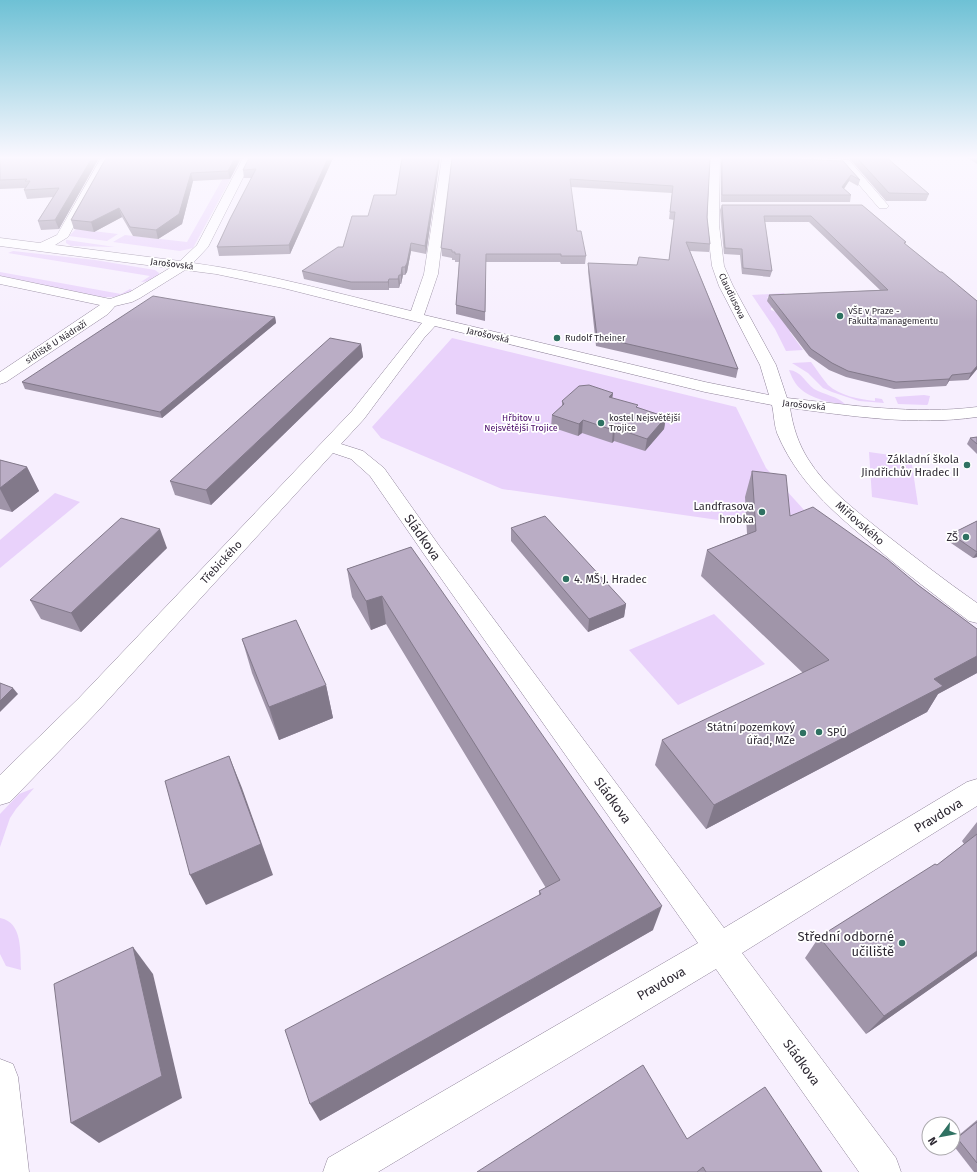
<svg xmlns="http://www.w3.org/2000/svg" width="977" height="1172" viewBox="0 0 977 1172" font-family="'Fira Sans',sans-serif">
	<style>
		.green { fill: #e9d2fb }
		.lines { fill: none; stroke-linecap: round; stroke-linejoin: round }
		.minor-casing { stroke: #8f8399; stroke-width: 1 }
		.minor { fill: #fff; fill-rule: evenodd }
		.wall { fill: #a095a9 }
		.shaded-wall { fill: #82798a }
		.building { fill: #baadc5; stroke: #82798a }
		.poi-dot { fill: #2f7162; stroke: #fff; stroke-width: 1.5 }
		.labels { text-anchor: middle; stroke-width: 3.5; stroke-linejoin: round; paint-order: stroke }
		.far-street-label { font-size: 9px; fill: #2e2933; stroke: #fff }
		.far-poi-label { font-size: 9px; fill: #2e2933; stroke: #fff; text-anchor: start }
		.far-park-label { font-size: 9px; fill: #4a0d69; stroke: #fff }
		.poi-label { font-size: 11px; fill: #2e2933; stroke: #fff; text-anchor: end }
		.street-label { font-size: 11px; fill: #2e2933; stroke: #fff }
		.near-street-label { font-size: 13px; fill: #2e2933; stroke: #fff }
		.near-poi-label { font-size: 13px; fill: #2e2933; stroke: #fff; text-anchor: end }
	</style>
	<rect width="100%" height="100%" fill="#f7effe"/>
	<g class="green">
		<polygon points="231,164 238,165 193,248 180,251 113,242 125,235 187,242"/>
		<polygon points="76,229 118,234 107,241 69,236"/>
		<polygon points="66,240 67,240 115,247 71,246 66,243"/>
		<path d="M13,251L95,260L155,270L159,273L158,276C153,279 148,282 141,282L150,276L8,253Z"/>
		<polygon points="0,272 121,294 130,289 133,291 114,297 103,297 0,278"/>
		<polygon points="784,293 786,296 767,297 775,307 771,308 771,310 776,312 793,332 790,332 803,350 786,351 775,329 752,295"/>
		<polygon points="452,338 736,407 766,468 824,532 746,524 502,489 381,438 372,427"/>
		<path d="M811,362C817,370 822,378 828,385C840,396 859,399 875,401V398L882,399L884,403L859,401L832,392L823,388L808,373L792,363Z"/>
		<path d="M789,370C801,371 805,382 814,389C824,395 838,396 846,405C831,403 806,398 796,384C793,380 791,375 789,370Z"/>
		<polygon points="924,395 930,396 928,404 927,405 898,404 895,397"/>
		<polygon points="869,452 911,458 918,505 872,497"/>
		<polygon points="55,493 80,502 0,568 0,540"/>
		<polygon points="714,614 765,664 678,705 629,650"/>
		<polygon points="34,788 16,809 10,818 0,847 0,814 19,794"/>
		<path d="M0,918C23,922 20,952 21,970L6,966L0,954Z"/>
	</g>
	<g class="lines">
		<defs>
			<g id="minor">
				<path d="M101,158H111L68,237L55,245L180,261L197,245L243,158H253L208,247L193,263C267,273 339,294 411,311L424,274L442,158H452L438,274L424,315L705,382L769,395L760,365L719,286L712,266L707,225L710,158H720L719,225L724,266L733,286L776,365L787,398C849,405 914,415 977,407V417C915,426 851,416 790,408C793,427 798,443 808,459C826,488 854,509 880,530C912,555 944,580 977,603V623L969,621C936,596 904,572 873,545C833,512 797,481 777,433C774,424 774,414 772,405L705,392L435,326L424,338L364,419L341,444L363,451L384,468L440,547L724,928L967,782L977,779V806L742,953L896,1158L901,1172H859L716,969L378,1172H323L328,1158L698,943L426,557L370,476L351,459L333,453L97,712L10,802L0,805V775L79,698L352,411L422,323L283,288L216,274L185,270L140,298L132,302L115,306L108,314L6,382L0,384V372L100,305L0,284V276L110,299L130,292L170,268L0,246V238L40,243L57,235Z"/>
				<polygon points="821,158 849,160 887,204 889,206 887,208 879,208 842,165 814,164 809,161 813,158"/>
				<polygon points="0,1059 13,1064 18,1077 29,1172 0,1172"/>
			</g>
		</defs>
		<use href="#minor" class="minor-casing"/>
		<use href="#minor" class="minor"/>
	</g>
	<g class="wall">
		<polygon points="0,158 99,158 59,229 41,230 38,221 53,197 27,199 24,190 25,188 0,189"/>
		<polygon points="106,158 241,158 230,179 193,181 182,224 158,239 133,236 122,217 94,232 74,229 71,220"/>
		<polygon points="333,158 290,254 219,256 217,247 252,178 244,178 243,170"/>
		<polygon points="440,158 426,254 411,251 407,272 405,275 403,275 401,284 400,284 399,288 389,288 389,290 352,290 304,279 302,271 343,247 368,216 396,195"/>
		<polygon points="452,158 710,158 707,217 710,244 709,252 690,251 738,369 736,378 596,346 588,271 588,263 637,265 669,260 674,220 669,219 672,193 571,187 577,231 586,256 585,264 561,264 560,262 486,262 485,321 456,314 456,305 459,262 455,262 455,260 452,260 452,258 442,256 441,248"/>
		<polygon points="722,158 843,161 860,180 858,186 849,181 844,189 851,195 850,202 721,202 721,163"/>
		<polygon points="845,158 887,158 929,194 926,201 886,201 849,158"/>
		<polygon points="968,158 977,158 977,164"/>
		<polygon points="722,205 862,205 906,242 905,244 940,272 977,301 977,369 968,380 949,381 946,386 894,389 846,377 829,370 809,356 767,301 769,295 880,290 809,222 765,222 772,271 770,277 742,274 740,255 724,254 720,210"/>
		<polygon points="275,317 276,323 162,418 25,389 22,382"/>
		<polygon points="361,344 363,357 211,505 175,495 170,481"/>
		<polygon points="613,393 612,398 638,408 666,417 664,429 645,451 614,441 612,443 582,433 578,436 551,427 552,415 562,406 562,401"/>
		<polygon points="977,437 977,454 967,444 970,438"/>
		<polygon points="0,460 27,467 39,491 12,512 0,509"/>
		<polygon points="752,471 790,516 918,585 977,629 977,673 938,694 927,712 706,829 655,765 662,740 803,673 701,576 707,550 747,534 745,497"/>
		<polygon points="977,521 977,557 973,558 948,541 951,534"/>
		<polygon points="511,528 626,604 624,617 588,632 511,541"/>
		<polygon points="411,547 653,930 320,1121 539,896 539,891 546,888 386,624 371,630 352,597 347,569"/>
		<polygon points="167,548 81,632 41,619 30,600"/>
		<polygon points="242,639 326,685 333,718 279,740 252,673"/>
		<polygon points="977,822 977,956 866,1034 805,958 819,937 937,865 964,844 962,841"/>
		<polygon points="977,1120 977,1172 974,1172 953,1145 953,1140"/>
		<polygon points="687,1139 822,1172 477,1172"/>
	</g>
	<g class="shaded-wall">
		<polygon points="92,158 99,158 59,229 55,220"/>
		<polygon points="235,158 241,158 230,179 228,171"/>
		<polygon points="328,158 333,158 290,254 289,245"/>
		<polygon points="439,158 440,158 426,254 425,246"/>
		<polygon points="191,173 193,181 182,224 158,239 156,230"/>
		<polygon points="851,175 849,181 840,194 842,187"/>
		<polygon points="119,208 122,217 94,232 91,222"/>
		<polygon points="411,243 411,251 407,272 405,275 405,267"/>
		<polygon points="402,267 403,275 401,284 401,275"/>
		<polygon points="399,275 400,284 399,288 398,279"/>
		<polygon points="389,279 389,290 388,282"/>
		<polygon points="275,317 276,323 162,418 160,412"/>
		<polygon points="361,344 363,357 211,505 206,490"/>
		<polygon points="977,366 977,369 968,380 971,373"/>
		<polygon points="952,375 949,381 946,386 949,379"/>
		<polygon points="613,393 611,405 609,397"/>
		<polygon points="666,417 664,429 645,451 647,439"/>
		<polygon points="583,420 582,433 578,436 579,424"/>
		<polygon points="615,428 614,441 612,443 613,430"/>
		<polygon points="27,467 39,491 12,512 0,489 0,488"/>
		<polygon points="160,529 167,548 81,632 71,613"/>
		<polygon points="977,552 977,557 973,558"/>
		<polygon points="382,596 386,624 371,630 366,601"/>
		<polygon points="626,604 624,617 588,632 589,619"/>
		<polygon points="977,656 977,673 938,694 927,712 706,829 714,805 934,679"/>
		<polygon points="326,685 333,718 279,740 269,707"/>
		<polygon points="13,688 18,694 0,712 0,701"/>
		<polygon points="229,756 242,788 273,875 206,905 190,875"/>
		<polygon points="662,906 653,930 320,1121 310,1104"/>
		<polygon points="133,947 153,974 182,1098 99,1143 71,1123"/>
		<polygon points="977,951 977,956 866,1034 884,1016"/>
	</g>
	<g class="building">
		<polygon points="0,158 92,158 55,220 38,221 59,188 24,190 30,181 25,181 27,179 0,180"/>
		<polygon points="106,158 235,158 228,171 191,173 179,214 156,230 130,227 119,208 91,222 71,220"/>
		<polygon points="249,158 328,158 289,245 217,247 230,219 256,169 243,170"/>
		<polygon points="402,158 439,158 425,246 411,243 407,263 405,267 402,267 401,275 399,275 398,279 389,279 388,282 351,282 302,271 338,247 343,247 352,216 368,216 374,195 396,195"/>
		<polygon points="452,158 710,158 707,217 710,244 686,242 738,369 597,337 588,263 637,265 639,257 669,260 675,212 670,212 673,186 570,179 577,231 581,231 586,256 561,256 561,254 486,254 485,312 456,305 460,254 455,254 455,252 452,252 452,250 441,248"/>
		<polygon points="722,158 766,158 843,161 860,180 851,175 842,187 851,195 722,195"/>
		<polygon points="857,158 887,158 929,194 889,193"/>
		<polygon points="722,205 862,205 906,242 904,243 940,272 942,272 977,301 977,366 971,373 952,375 949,379 896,382 848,371 832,363 811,349 769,295 888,290 811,216 764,216 772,271 743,268 742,249 725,248"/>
		<polygon points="153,296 275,317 160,412 22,382"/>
		<polygon points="330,338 361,344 206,490 170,481"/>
		<polygon points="589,385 613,393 609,397 638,405 636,407 666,417 647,439 615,428 613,430 583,420 579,424 552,415 564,404 562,401 579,386"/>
		<polygon points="977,437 977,444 970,438"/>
		<polygon points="0,460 27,467 0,488"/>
		<polygon points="752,471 786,475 790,516 813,507 887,559 918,585 977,629 977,656 934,679 943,686 714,805 662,740 829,660 707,550 756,531"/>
		<polygon points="545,516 626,604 589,619 511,528"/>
		<polygon points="121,518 160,529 71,613 30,600"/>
		<polygon points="977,521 977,552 951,534"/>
		<polygon points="411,547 662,906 310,1104 285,1030 541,894 539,891 560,880 382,596 366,601 347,569"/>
		<polygon points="296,620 326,685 269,707 242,639"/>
		<polygon points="0,683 13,688 0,701"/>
		<polygon points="229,756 261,844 190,875 165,781"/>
		<polygon points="977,834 977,951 884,1016 819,937 935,864 937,865"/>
		<polygon points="133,947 162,1076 71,1123 54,984"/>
		<polygon points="643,1065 687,1139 765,1087 822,1172 706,1172 703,1167 697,1172 477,1172"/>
		<polygon points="977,1122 977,1163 957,1138"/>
	</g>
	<linearGradient id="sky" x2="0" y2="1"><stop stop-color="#6ec1d5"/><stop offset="0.49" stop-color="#fbf8ff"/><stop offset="1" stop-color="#fbf8ff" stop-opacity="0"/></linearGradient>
	<rect width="977" height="322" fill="url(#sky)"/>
	<g class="poi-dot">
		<circle cx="840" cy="316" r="4"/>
		<circle cx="557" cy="338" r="4"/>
		<circle cx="601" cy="423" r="4"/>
		<circle cx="967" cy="465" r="4"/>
		<circle cx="762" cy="512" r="4"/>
		<circle cx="966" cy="537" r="4"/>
		<circle cx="566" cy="579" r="4"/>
		<circle cx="819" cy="732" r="4"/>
		<circle cx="803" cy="733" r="4"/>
		<circle cx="902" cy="943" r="4"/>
	</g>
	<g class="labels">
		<g class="far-street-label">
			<text transform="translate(172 264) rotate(7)" y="3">Jarošovská</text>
			<text transform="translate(732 296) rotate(64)" y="3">Claudiusova</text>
			<text transform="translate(488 335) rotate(13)" y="3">Jarošovská</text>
			<text transform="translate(56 342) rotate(-33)" y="3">sídliště U Nádraží</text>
			<text transform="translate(804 405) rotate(6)" y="3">Jarošovská</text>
		</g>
		<g class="far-poi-label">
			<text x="848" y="314">VŠE v Praze -<tspan x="848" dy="10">Fakulta managementu</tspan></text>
			<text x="565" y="341">Rudolf Theiner</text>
			<text x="609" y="421">kostel Nejsvětější<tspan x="609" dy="10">Trojice</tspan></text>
		</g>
		<g class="far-park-label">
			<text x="521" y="421">Hřbitov u<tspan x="521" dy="10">Nejsvětější Trojice</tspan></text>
		</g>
		<g class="poi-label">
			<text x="959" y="463">Základní škola<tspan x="959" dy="13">Jindřichův Hradec II</tspan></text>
			<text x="754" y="510">Landfrasova<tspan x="754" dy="13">hrobka</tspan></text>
			<text x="958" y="541">ZŠ</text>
			<text x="574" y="583" text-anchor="start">4. MŠ J. Hradec</text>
			<text x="795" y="731">Státní pozemkový<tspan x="795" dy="13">úřad, MZe</tspan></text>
			<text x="827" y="736" text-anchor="start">SPÚ</text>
		</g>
		<g class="street-label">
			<text transform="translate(860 523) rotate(41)" y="4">Miřiovského</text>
			<text transform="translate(221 562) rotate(-47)" y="4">Třebického</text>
		</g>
		<g class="near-street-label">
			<text transform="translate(423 537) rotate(55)" y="5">Sládkova</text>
			<text transform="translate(613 800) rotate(54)" y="5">Sládkova</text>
			<text transform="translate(938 815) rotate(-31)" y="5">Pravdova</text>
			<text transform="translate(661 983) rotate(-30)" y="5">Pravdova</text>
			<text transform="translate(802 1062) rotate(54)" y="5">Sládkova</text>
		</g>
		<g class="near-poi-label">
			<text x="894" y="941">Střední odborné<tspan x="894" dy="15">učiliště</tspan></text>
		</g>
	</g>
	<g transform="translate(941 1136) rotate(238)"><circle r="19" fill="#ffffff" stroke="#aba9ad"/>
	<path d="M0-3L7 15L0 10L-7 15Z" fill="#2f7162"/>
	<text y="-6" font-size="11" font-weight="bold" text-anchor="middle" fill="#2e2933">N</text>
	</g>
</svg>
